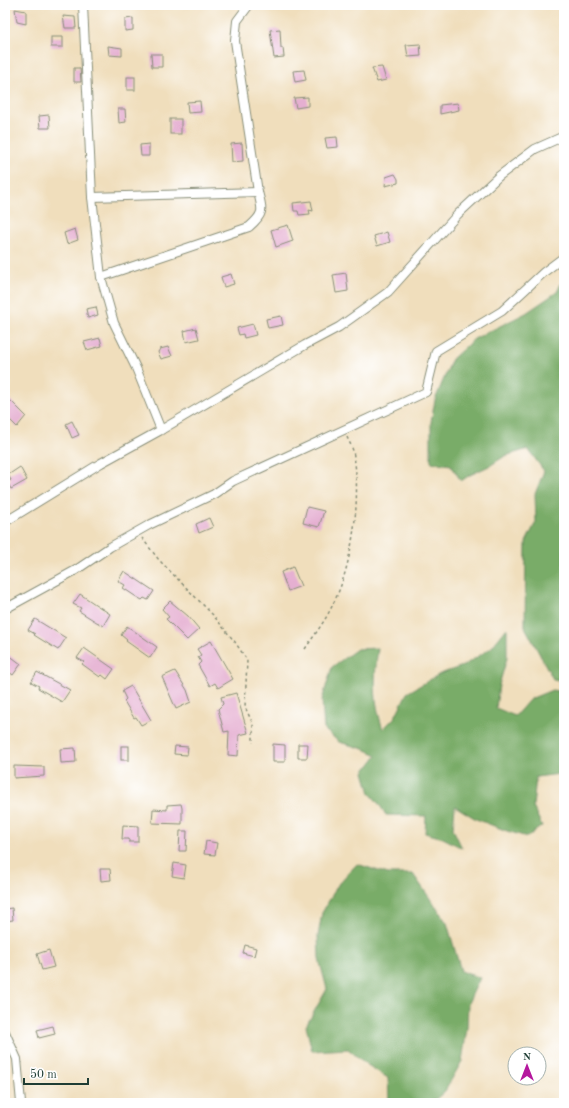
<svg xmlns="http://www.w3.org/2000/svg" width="569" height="1108" viewBox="0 0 569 1108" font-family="'Old Standard TT',serif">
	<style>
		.forest { fill: #79ac68; stroke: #4c744e }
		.building { fill: #e5afd1 }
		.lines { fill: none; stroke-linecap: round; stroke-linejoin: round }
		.minor-casing { stroke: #888e78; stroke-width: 10 }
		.path { stroke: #888e78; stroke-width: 1.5; stroke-dasharray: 3 3; stroke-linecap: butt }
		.minor { stroke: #fff; stroke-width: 8 }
	</style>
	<rect width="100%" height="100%" fill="#fff"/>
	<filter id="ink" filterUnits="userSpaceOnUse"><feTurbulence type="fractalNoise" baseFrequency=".025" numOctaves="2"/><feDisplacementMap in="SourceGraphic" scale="8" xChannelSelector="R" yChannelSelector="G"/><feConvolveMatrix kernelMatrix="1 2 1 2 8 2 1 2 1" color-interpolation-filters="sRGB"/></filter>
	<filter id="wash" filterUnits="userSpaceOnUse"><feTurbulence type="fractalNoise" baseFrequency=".012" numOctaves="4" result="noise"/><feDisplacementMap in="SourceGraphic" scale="16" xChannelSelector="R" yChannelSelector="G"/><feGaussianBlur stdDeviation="0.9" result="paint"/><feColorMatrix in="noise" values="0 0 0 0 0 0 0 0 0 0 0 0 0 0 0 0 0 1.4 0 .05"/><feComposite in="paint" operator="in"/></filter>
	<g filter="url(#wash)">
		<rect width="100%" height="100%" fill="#f0debc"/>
		<g class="forest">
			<polygon points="564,277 564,681 553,679 525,627 526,542 536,522 535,494 544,471 528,449 505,456 491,465 470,475 461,481 451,465 431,462 431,422 435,400 452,359 474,339 526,313 557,292"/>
			<path d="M507,628V658L499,685L496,708L515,716L530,699L552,690L564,692V759L560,774L536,777L533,807L542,826L527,837L507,831L476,819L455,806L453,829L462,848L443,838L425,833L426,816L386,815L379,804L370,793L364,772L377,755L364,749L339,742L324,729L322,700L332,667L357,649L378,648C374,677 373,701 383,729L395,717L407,693L440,674L463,666L491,648Z"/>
			<polygon points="357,864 388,874 413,874 447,923 461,971 480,978 468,1003 467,1028 462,1061 445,1091 436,1099 422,1103 399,1103 389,1101 388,1078 366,1064 348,1049 312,1051 306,1026 327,989 319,959 318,936 322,913 339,883"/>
		</g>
		<g id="blocks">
			<g class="building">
				<polygon points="15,9 26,11 26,24 17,22"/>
				<polygon points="63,16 75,17 76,28 65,28"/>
				<polygon points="133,18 133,30 125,31 125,19"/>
				<polygon points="280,29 281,48 283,48 284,57 274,58 270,30"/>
				<rect x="51" y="37" width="12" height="10"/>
				<polygon points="420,44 421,56 408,57 406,45"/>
				<polygon points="108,46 122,48 122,56 109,55"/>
				<polygon points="151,54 162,54 162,67 152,67"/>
				<polygon points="382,67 386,80 377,82 372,68"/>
				<polygon points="74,68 80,68 81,82 74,82"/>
				<polygon points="304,70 306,80 295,82 293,71"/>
				<rect x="127" y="77" width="8" height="13"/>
				<polygon points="308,97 308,106 296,108 294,98"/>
				<polygon points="200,101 201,112 188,113 187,102"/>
				<polygon points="458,103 459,110 440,114 440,105"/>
				<polygon points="118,109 125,109 126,122 119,123"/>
				<polygon points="49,115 50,128 40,128 39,116"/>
				<rect x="170" y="119" width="11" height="15"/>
				<polygon points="337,137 338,147 327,148 325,138"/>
				<polygon points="242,143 243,161 232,162 231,144"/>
				<polygon points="149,144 149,156 141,156 140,145"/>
				<polygon points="395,174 398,179 398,183 385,186 386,177"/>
				<polygon points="311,201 313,211 309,210 310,214 299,215 298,211 294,211 293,203"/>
				<polygon points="288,225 293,241 276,247 271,230"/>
				<polygon points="75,229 78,240 67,244 64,233"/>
				<polygon points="387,232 390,242 377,246 374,236"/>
				<polygon points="346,273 348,291 336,293 333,275"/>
				<polygon points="231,274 234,284 224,287 221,277"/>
				<polygon points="96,307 98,315 88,318 86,309"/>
				<polygon points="281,316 283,325 268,328 266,319"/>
				<polygon points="253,324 256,335 244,338 243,334 239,335 237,328"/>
				<polygon points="196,328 199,339 186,342 184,331"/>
				<polygon points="100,338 102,346 87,350 84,342"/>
				<polygon points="168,347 172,356 161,359 158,352 160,349"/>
				<polygon points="10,400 26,416 17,427 5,415 5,405"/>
				<polygon points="72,421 79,435 72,438 66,424"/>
				<polygon points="20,467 27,480 11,489 7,482 11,480 8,475"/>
				<polygon points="307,507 324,511 319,527 303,523"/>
				<polygon points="209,518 213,527 199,533 196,524"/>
				<polygon points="293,567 301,586 288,591 281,572"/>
				<polygon points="124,571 154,591 148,600 144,598 142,600 135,596 123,588 125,585 118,581"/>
				<polygon points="80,594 110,614 103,626 79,611 81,608 73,604"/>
				<polygon points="170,601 188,616 199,629 187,640 166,619 169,617 162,609"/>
				<polygon points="35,619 66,638 58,650 34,635 35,634 28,630"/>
				<polygon points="127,626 157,647 150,658 126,641 127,640 121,635"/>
				<polygon points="211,641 233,679 218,688 215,683 210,686 198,665 201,662 198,657 201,655 197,649"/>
				<polygon points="84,648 114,669 107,679 102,675 100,677 82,664 84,662 77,658"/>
				<polygon points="5,652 21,664 13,675 5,669"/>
				<polygon points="175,671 187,690 191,702 176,709 162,677"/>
				<polygon points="37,672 70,690 62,702 38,688 39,686 31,682"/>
				<polygon points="131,686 151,720 141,725 136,717 134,718 124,701 126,699 122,691"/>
				<polygon points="236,693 248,733 239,735 238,756 228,755 229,731 224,732 218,709 223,704 221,697"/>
				<polygon points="273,744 285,745 285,762 273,762"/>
				<polygon points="298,744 308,744 307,758 298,758"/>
				<rect x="121" y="746" width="8" height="14"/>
				<polygon points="175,746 188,747 187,755 174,754"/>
				<polygon points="75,748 76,762 61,763 60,749"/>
				<polygon points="14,766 44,767 44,776 14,778"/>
				<polygon points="181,804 182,808 182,824 152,823 153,809 167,810 167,805"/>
				<polygon points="123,825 138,826 138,842 129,842 129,839 122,839"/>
				<polygon points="180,831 187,831 186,851 179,851"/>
				<polygon points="206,841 217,843 215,855 204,854"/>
				<polygon points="174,863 186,865 184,878 172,876"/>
				<polygon points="100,869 110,869 111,880 101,881"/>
				<polygon points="12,908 13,920 5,921 5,909"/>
				<polygon points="245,945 256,948 254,956 243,953"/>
				<polygon points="49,950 54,967 42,970 37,954"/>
				<polygon points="53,1026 55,1034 39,1038 37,1030"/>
			</g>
		</g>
	</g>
	<g filter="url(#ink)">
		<use href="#blocks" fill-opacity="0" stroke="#888e78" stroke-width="1"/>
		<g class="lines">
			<defs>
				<g id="minor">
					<polyline points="83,5 92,197 101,277 114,323 136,368 161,430"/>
					<polyline points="92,197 258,192"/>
					<path d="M101,277L249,227C264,214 263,211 258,192L235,41L237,21L249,5"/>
					<polyline points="5,522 101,463 161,430 305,345 339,327 388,292 458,214 499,176 535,149 564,136"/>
					<polyline points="5,609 76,570 110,547 149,525 214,494 233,481 426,392 436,351 502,311 544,272 564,257"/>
					<polyline points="5,1032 17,1059 21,1103"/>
				</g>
			</defs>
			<use href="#minor" class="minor-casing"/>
			<g class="path">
				<polyline points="142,538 159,560 213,615 235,642 247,660 245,707 253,724 253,743"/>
				<path d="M305,649C315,634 326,620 333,604C353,565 362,494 353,451C352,446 349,442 347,437"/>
			</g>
			<use href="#minor" class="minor"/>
		</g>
	</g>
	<rect width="569" height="1108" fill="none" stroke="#fff" stroke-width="20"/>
	<g transform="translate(527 1066)"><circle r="19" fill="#ffffff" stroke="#a5b1ae"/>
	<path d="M0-3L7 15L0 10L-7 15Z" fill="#b5179e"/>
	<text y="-6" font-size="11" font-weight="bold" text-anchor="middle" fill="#1f3d34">N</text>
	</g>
	<path d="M24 1078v6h64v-6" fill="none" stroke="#1f3d34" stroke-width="2"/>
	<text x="30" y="1078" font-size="12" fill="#1f3d34" stroke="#ffffff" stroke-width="3" paint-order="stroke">50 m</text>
</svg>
